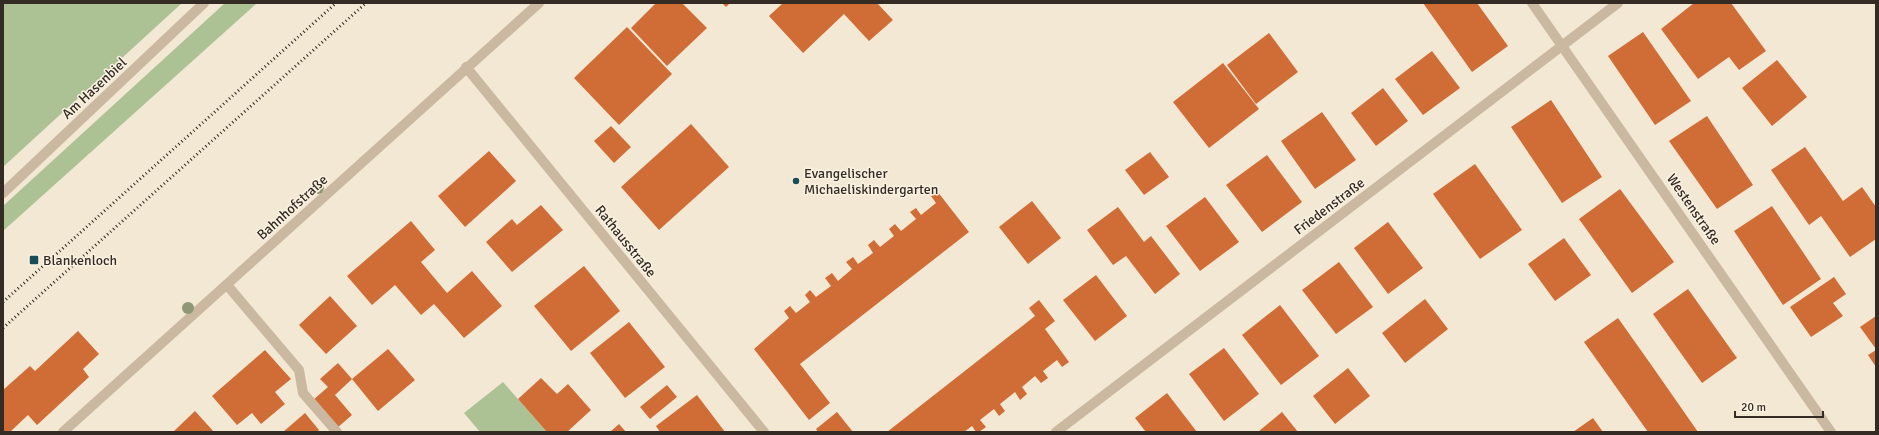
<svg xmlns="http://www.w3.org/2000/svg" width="1879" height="435" viewBox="0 0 1879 435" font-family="Signika,sans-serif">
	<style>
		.green { fill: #adc294 }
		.building { fill: #d06c35 }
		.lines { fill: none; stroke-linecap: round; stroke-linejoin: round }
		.service { stroke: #cbb8a0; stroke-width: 10 }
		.minor { stroke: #cbb8a0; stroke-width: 10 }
		.rail { stroke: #342b24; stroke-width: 3; stroke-dasharray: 1 3; stroke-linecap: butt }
		.tree { fill: #8f9774 }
		.poi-dot { fill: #174d58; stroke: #faf1e1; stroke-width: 1.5 }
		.labels { text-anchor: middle; stroke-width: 3; stroke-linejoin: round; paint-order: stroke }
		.street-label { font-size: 14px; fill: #342b24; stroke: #faf1e1 }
		.poi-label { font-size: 14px; fill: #342b24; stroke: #faf1e1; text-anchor: start }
	</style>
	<rect width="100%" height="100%" fill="#f2e8d4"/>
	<g class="green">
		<polygon points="3,3 182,3 3,167"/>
		<polygon points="225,3 257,3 3,231 3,206"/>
		<polygon points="503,382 547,432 480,432 464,413"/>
	</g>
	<g class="building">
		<polygon points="656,3 682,3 707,28 667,66 631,28"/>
		<polygon points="722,3 730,3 726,7"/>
		<polygon points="783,3 877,3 893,20 869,41 844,14 803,53 769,16"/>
		<polygon points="1423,3 1477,3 1508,46 1472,72"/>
		<polygon points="1694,3 1731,3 1766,51 1739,70 1729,57 1698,79 1661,29"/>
		<polygon points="627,27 672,74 619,125 574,78"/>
		<polygon points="1643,32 1691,101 1655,125 1608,56"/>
		<polygon points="1269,33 1298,72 1256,104 1227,65"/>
		<polygon points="1432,51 1460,88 1423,115 1395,79"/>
		<polygon points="1777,60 1807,97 1772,126 1742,88"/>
		<polygon points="1223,63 1259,109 1209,148 1173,102"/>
		<polygon points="1383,88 1408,121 1376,146 1351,113"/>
		<polygon points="1551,100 1602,177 1562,203 1511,127"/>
		<polygon points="1322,112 1356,160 1315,189 1281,141"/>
		<polygon points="1707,116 1753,185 1717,209 1669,141"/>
		<polygon points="691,124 729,167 659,230 621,187"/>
		<polygon points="611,126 631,147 614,163 594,141"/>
		<polygon points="1805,147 1843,201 1862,187 1876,207 1876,239 1850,257 1821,216 1809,225 1771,170"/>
		<polygon points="489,151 516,181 465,227 438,196"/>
		<polygon points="1150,152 1169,177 1144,195 1125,170"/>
		<polygon points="1267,155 1302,202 1262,232 1226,185"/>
		<polygon points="1475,164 1522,230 1480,259 1433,194"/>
		<polygon points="1620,189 1674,262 1632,293 1579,219"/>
		<polygon points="937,191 969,232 800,364 830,403 809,420 754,349 789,318 784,311 790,306 796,313 810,302 805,295 810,290 816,297 831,286 825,278 832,273 838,281 852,269 846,262 853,257 858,264 873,253 868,245 874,240 880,247 894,236 889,229 895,224 901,231 916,219 910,212 916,208 921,215 936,203 931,196"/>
		<polygon points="1205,197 1239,242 1200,271 1166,226"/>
		<polygon points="1032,201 1061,238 1028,264 999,227"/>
		<polygon points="541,205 563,230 512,272 486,242 512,219 517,225"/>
		<polygon points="1772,206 1821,279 1783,305 1734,231"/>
		<polygon points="1118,207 1144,242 1151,236 1180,274 1155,294 1126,256 1113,265 1087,230"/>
		<polygon points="411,221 435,250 421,262 447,293 472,271 502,306 464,338 434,304 421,315 395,285 372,305 347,276"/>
		<polygon points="1388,222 1423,268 1388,294 1354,248"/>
		<polygon points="1564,238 1591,275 1555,301 1528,264"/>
		<polygon points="1339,262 1373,307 1336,334 1302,290"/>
		<polygon points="584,266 620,311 571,351 534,306"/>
		<polygon points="1096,275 1127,316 1095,341 1063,300"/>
		<polygon points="1834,277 1846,294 1833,303 1843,316 1811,337 1790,307"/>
		<polygon points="1688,289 1737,358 1702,383 1653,314"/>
		<polygon points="330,296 357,326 326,354 299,325"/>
		<polygon points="1425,299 1448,329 1405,363 1382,333"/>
		<polygon points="1039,300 1055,321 1045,329 1069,362 1062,367 1057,360 1043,371 1048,378 1041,383 1035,376 1022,387 1027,394 1020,400 1015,392 1000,404 1005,411 999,416 994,409 980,420 986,427 979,432 976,432 972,426 964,432 887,432 1035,316 1029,308"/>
		<polygon points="1280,305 1319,356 1281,385 1242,335"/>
		<polygon points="1876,316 1876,349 1860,327"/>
		<polygon points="1618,318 1652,366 1698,432 1648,432 1584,342"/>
		<polygon points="629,322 665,367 625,398 590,353"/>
		<polygon points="78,331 99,354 83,369 89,377 37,425 28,415 10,432 4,432 3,390 30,366 35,371"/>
		<polygon points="1224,348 1259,394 1224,421 1189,374"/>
		<polygon points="388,349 415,380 378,411 352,379 335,395 352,415 337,428 313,400 328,387 320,379 338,363 352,379"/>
		<polygon points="265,350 291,379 275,392 285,404 261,424 252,413 237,425 212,396"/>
		<polygon points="1876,350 1876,367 1868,355"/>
		<polygon points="1348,368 1370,396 1335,424 1313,396"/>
		<polygon points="541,378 557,394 568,384 591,410 567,432 547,432 518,399"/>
		<polygon points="667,385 677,397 650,419 640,407"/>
		<polygon points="1167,393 1197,432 1146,432 1135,418"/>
		<polygon points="697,395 725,432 660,432 656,426"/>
		<polygon points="195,411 214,432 173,432"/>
		<polygon points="837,412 853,432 818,432 816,429"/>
		<polygon points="1282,412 1298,432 1258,432"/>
		<polygon points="305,413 319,430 317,432 283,432"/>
		<polygon points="1593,418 1603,432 1573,432"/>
		<polygon points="619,424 626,432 610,432"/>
	</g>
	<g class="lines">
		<polyline class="service" points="227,285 299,370 303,393 337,432"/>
		<g class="minor">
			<polyline points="1532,3 1831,432"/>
			<polyline points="466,67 764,432"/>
			<polyline points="3,193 204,3"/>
			<polyline points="63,432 539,3"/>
			<polyline points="1056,432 1618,3"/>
		</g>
		<g class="rail">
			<polyline points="3,302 336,3"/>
			<polyline points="3,328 366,3"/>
		</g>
	</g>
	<g class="tree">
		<circle cx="318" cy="188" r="6"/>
		<circle cx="188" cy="308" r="6"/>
	</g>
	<g class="poi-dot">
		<circle cx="796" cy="181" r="4"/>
		<rect x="29" y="255" width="10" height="10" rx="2"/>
	</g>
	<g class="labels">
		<g class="street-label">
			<text transform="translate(94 88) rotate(-43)" y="5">Am Hasenbiel</text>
			<text transform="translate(1329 206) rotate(-37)" y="5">Friedenstraße</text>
			<text transform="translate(292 207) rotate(-42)" y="5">Bahnhofstraße</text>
			<text transform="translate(1694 209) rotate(55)" y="5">Westenstraße</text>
			<text transform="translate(626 241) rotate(51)" y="5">Rathausstraße</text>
		</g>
		<g class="poi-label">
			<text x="804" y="178">Evangelischer<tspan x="804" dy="16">Michaeliskindergarten</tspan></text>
			<text x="43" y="265">Blankenloch</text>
		</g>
	</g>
	<rect width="1879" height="435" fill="none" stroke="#342b24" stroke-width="8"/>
	<path d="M1735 411v6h88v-6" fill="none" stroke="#342b24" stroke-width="2"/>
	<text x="1741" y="411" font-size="12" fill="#342b24" stroke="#faf1e1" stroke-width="3" paint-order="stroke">20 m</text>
</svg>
